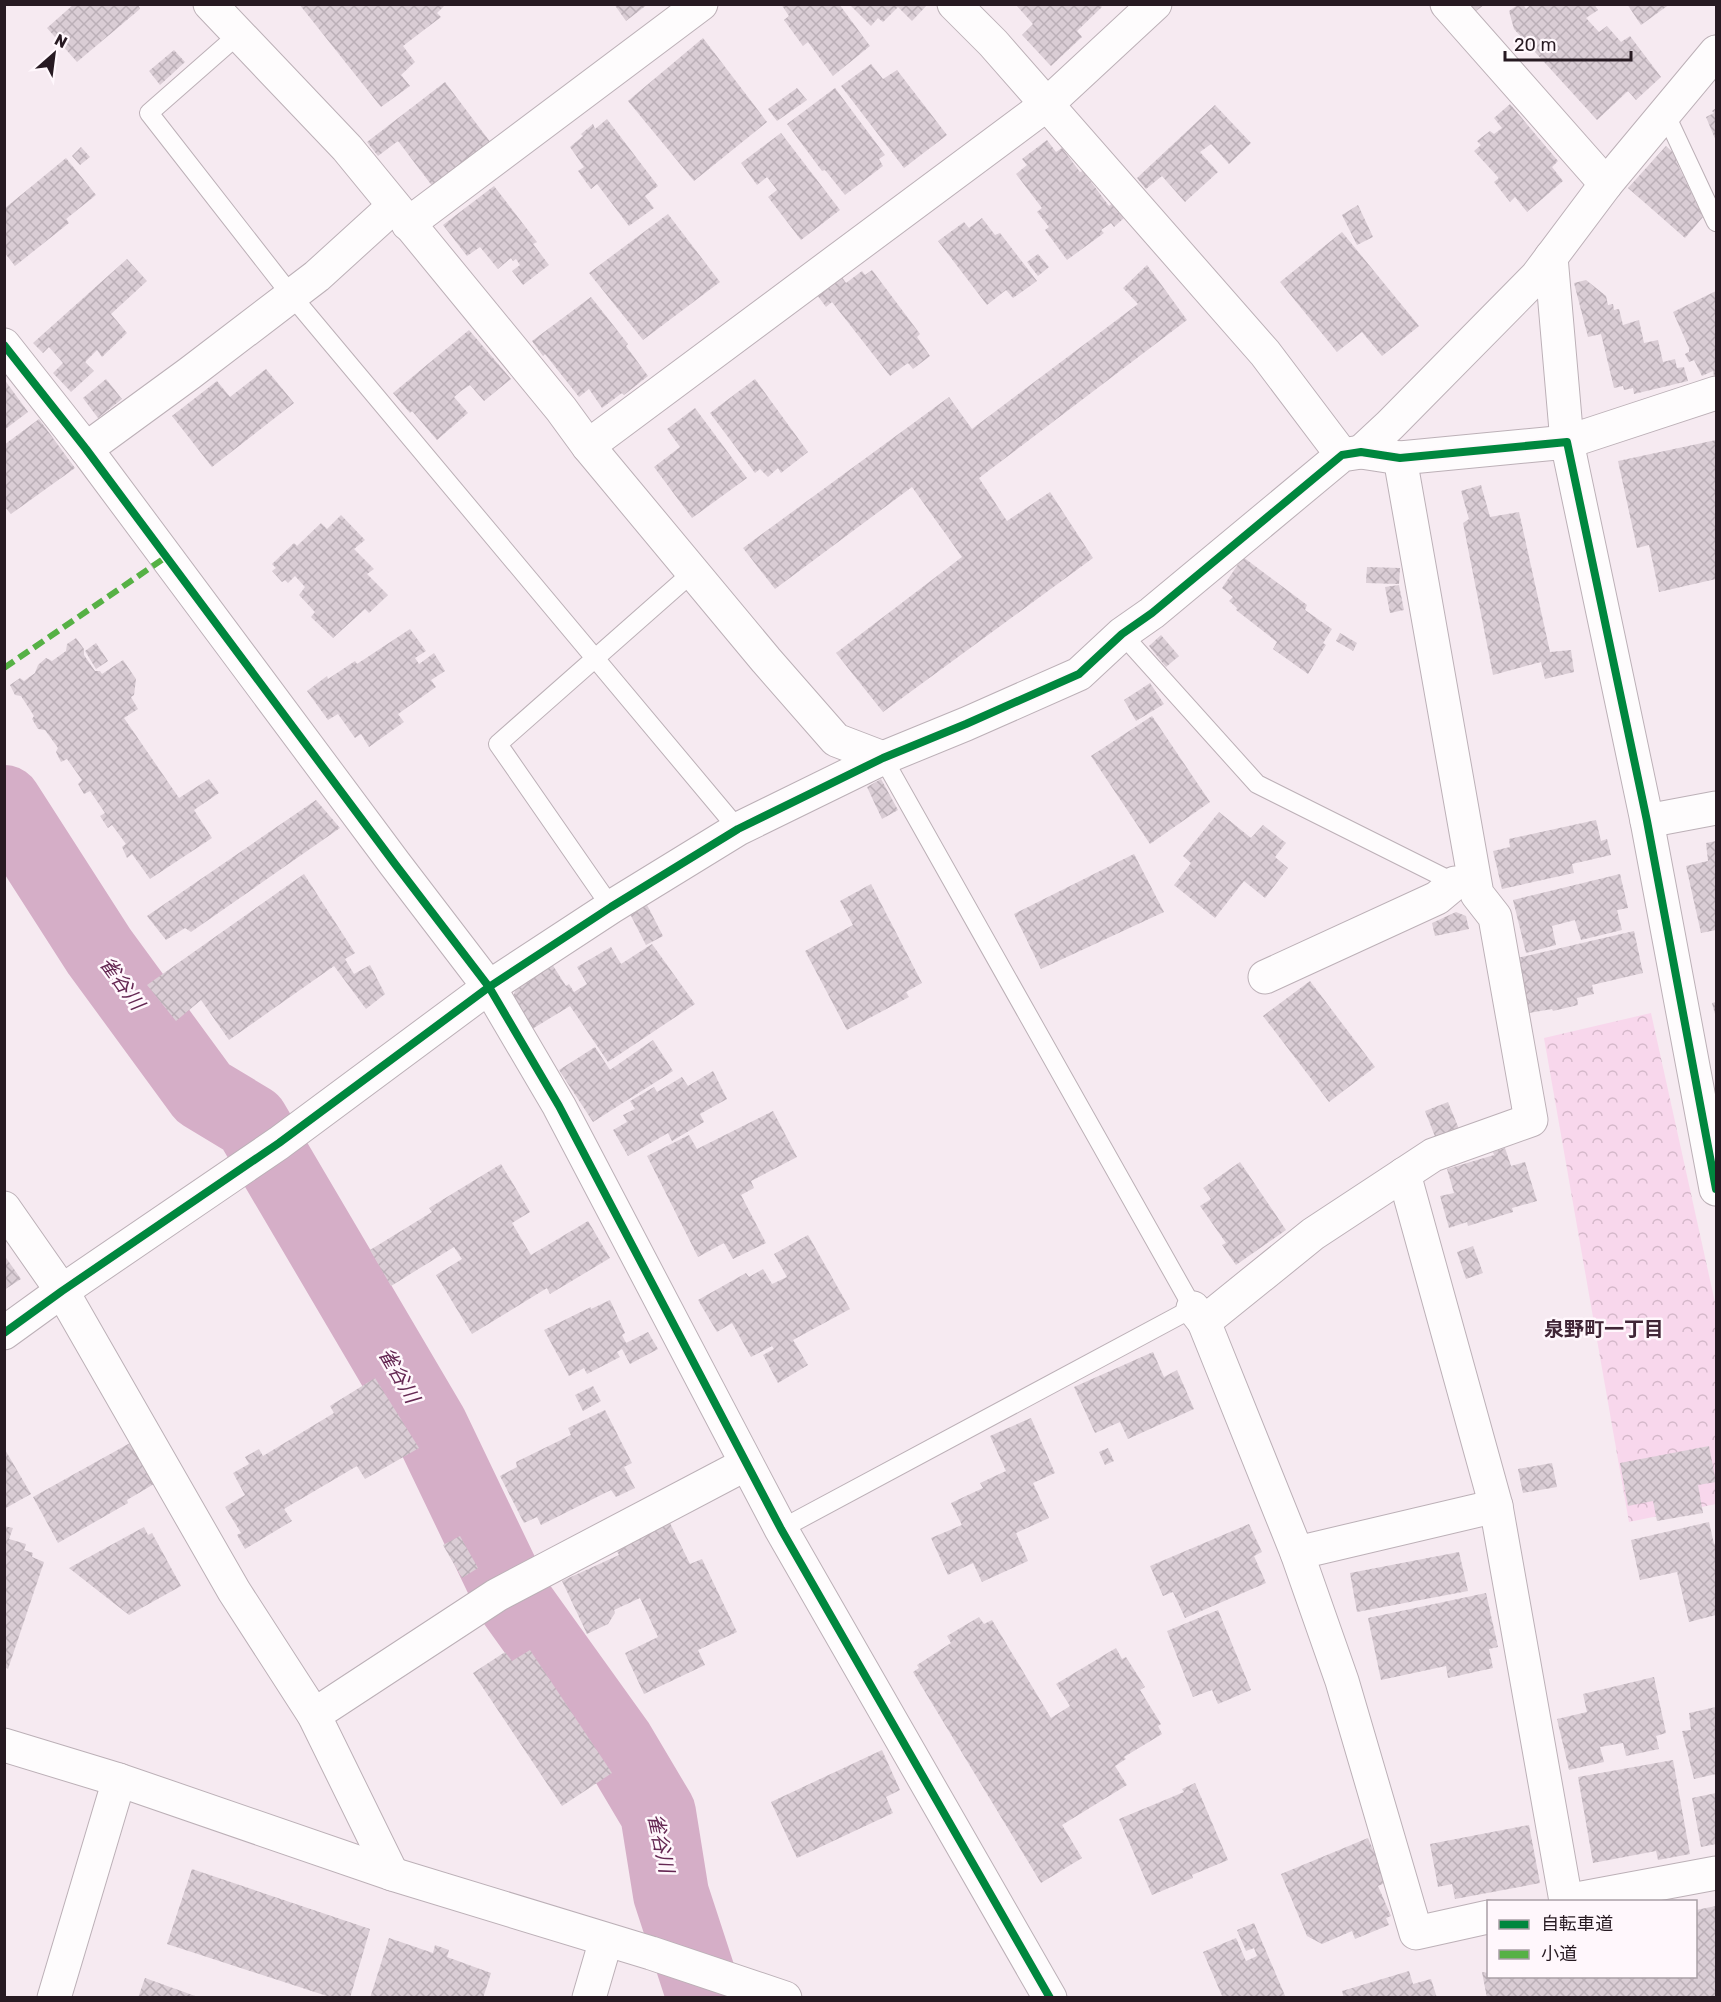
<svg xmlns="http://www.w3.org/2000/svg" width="1721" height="2002" viewBox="0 0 1721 2002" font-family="Rubik,'Noto Sans JP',sans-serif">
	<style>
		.forest { fill: url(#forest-crowns) }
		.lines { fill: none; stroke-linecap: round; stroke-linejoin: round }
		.river { stroke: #d5aec7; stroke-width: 76 }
		.building { fill: url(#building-cross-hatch) }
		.service-casing { stroke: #bcb0b7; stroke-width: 20 }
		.minor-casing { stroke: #bcb0b7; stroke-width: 35 }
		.tertiary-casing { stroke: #bcb0b7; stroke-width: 35 }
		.service { stroke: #fefcfd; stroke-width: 18 }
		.minor { stroke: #fefcfd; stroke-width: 33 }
		.tertiary { stroke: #fefcfd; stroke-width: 33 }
		.quiet { stroke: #56b145; stroke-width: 6; stroke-dasharray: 12 6; stroke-linecap: butt }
		.cycleway-casing { stroke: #fff7fc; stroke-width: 11 }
		.cycleway { stroke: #00873e; stroke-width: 8 }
		.labels { text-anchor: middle; stroke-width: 5; stroke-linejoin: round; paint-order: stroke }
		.water-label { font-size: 20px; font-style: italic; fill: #652853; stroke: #fff7fc }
		.neighbourhood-label { font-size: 20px; font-weight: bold; fill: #402536; stroke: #fff7fc }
	</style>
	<defs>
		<pattern id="forest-crowns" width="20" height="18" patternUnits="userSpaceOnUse" patternTransform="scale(1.5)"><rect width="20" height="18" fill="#f8d7ec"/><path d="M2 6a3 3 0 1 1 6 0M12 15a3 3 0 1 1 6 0" fill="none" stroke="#d5b8ca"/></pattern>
		<pattern id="building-cross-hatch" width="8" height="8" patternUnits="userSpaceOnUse" patternTransform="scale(1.5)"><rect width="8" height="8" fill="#dacdd5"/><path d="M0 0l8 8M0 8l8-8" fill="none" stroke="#bbafb7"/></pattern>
	</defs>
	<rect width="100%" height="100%" fill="#f6eaf1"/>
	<polygon class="forest" points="1651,1013 1716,1307 1716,1504 1629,1522 1544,1038"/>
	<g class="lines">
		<polyline class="river" points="4,803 99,951 203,1093 251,1122 430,1426 513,1599 617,1744 658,1813 671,1894 705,1998"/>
	</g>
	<g class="building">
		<polygon points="74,4 138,4 140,9 77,62 47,28"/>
		<polygon points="299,4 443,4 444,6 437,13 441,17 403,46 415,62 401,75 410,86 381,107"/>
		<polygon points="614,4 648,4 626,21"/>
		<polygon points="781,4 839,4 870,46 833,76 808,42 803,46 784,20 789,16"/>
		<polygon points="849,4 928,4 912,21 898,7 883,22 878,18 871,26"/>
		<polygon points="1015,4 1099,4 1102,7 1077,31 1082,37 1051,66 1022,35 1033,24"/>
		<polygon points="1462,4 1485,4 1471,15"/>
		<polygon points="1519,4 1523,4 1526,9 1531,4 1594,4 1598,10 1586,18 1599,32 1607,26 1621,42 1630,36 1661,77 1636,100 1628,91 1597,120 1514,29 1509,11"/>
		<polygon points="1627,4 1670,4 1641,25"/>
		<polygon points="703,38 767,122 694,181 628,101"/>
		<polygon points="174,50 185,62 160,85 149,71"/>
		<polygon points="871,64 883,79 897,70 947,135 904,168 841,86"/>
		<polygon points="445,82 491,143 433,187 398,141 378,156 367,142"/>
		<polygon points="797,88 807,100 777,121 768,109"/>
		<polygon points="835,88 885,155 879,159 883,166 845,195 825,170 822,171 787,124"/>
		<polygon points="1510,104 1558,161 1552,167 1563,181 1527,212 1515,197 1510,202 1494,182 1499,178 1474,151 1481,145 1477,141 1490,131 1494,134 1502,128 1494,118"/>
		<polygon points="1215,105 1251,143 1229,164 1211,144 1200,152 1218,172 1185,202 1162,176 1146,189 1137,178"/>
		<polygon points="1716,108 1716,141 1706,117 1714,113 1712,111"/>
		<polygon points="607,119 658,186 645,196 654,208 629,226 597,184 591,189 578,171 584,167 570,147 583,136 581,134 593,124 595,129"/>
		<polygon points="781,133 840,210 801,240 768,197 777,190 767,177 757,185 741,163"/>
		<polygon points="1047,140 1056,152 1062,148 1080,172 1083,171 1109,206 1114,202 1124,218 1114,227 1111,223 1101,230 1104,233 1067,260 1045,230 1049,227 1037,212 1042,208 1016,174 1027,165 1022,159"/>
		<polygon points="1666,146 1677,156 1676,161 1703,217 1685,238 1628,188"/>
		<polygon points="81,147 90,157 80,165 72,156"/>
		<polygon points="66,158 96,195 66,219 69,223 15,266 4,252 4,209"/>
		<polygon points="494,186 537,242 533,244 549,265 523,285 512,271 520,265 516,259 513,261 511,258 498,269 480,247 467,256 443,225"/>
		<polygon points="1358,205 1373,237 1357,245 1342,215"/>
		<polygon points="668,214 720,282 643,340 589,273"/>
		<polygon points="982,218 995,235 1000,233 1037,281 1013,298 1006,290 987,305 938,241 964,222 969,228"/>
		<polygon points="1342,232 1419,326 1382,356 1362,332 1337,352 1280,282"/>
		<polygon points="1038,254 1049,267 1038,276 1027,262"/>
		<polygon points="127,259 147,281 111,314 127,333 102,357 97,350 85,362 94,371 71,392 53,373 63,363 49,347 43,353 33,343"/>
		<polygon points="1147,265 1187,320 979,478 1007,521 1050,492 1093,558 883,712 836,653 962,557 912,487 775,589 743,548 949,397 972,429 1138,304 1123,288"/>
		<polygon points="872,270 920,334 917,337 930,356 913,369 908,363 890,376 832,302 826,307 817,295 841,276 846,283 862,271 865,275"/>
		<polygon points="1586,280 1606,296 1608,305 1613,304 1614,310 1619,309 1623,325 1639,320 1644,343 1658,340 1663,362 1675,359 1677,368 1684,367 1688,381 1634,394 1633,388 1624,390 1623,386 1614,388 1601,334 1588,337 1574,283"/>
		<polygon points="1716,291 1716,375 1714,376 1713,371 1702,376 1694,360 1689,362 1685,354 1689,352 1689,348 1673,312"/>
		<polygon points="591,297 628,344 626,346 648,376 624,395 622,393 602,408 589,389 579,397 545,354 543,356 532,341"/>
		<polygon points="469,330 511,379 484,401 470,385 461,391 454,397 468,413 437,440 412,411 410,413 393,393"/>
		<polygon points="266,369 294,403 212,467 172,416 217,381 230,397"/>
		<polygon points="4,379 28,412 4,430"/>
		<polygon points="106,379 122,399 98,418 83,398"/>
		<polygon points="755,379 808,452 781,473 778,468 768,477 760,469 755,473 710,413"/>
		<polygon points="695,408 747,478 692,518 654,467 680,447 667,429"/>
		<polygon points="39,419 75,468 11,514 4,506 4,445"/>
		<polygon points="1716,440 1716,579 1659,592 1649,545 1637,548 1618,461"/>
		<polygon points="1481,485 1490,517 1519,512 1550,652 1571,650 1574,672 1545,679 1541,662 1493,675 1463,523 1469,519 1461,491"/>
		<polygon points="341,515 365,540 354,549 374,569 367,574 388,595 369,613 365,609 333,638 311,617 315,612 299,595 305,587 295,576 288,583 285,580 282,582 272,571 276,568 272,564 294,543 297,546 321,523 327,529"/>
		<polygon points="1243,557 1307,605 1305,610 1332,629 1323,643 1326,645 1308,674 1273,649 1277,642 1236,610 1237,608 1229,601 1233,597 1222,588"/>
		<polygon points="1367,567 1400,568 1399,584 1366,583"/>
		<polygon points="1399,585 1404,610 1390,613 1385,587"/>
		<polygon points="410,629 426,651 415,658 419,664 434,653 445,671 431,680 436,687 398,714 404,722 369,747 361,734 355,738 338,714 328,720 307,691 327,676 328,679 355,661 357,664"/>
		<polygon points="1340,633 1357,643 1353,651 1336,641"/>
		<polygon points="1161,635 1179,656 1166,667 1149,646"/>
		<polygon points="76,638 84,649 84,655 95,671 100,671 102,674 123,660 136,679 134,695 131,697 138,709 124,718 179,798 209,779 219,793 194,810 212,838 150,879 132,854 127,858 122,847 126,844 112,825 108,828 100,816 105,813 90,791 84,794 78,784 82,780 67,759 61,762 56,752 58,748 45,730 38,729 32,719 34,716 21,696 15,695 10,685 20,678 24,681 35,673 38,665 46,658 52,661 66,651 67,644"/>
		<polygon points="96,643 108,661 96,669 85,651"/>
		<polygon points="1150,683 1164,704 1136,721 1124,700"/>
		<polygon points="1152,716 1210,802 1150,844 1091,756"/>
		<polygon points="881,779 898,810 882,819 867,787"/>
		<polygon points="316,800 340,828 191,932 185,928 166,940 147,916"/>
		<polygon points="1219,812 1251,838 1263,825 1286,843 1275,857 1288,868 1265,898 1244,881 1215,918 1174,885 1191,863 1183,856"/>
		<polygon points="1596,820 1601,841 1607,839 1611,855 1572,864 1574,873 1502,889 1493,851 1510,847 1509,839"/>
		<polygon points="1716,841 1716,930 1701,933 1686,866 1708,861 1706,843"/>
		<polygon points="1134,854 1164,912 1041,969 1014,914"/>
		<polygon points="304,874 355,953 345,959 354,974 370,965 385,994 366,1009 334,966 229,1040 201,1000 176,1021 147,985"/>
		<polygon points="1620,874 1628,908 1617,910 1622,930 1581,940 1575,920 1552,926 1556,945 1526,953 1513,900"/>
		<polygon points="871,884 922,983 906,992 909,997 847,1030 805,951 853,925 840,901"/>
		<polygon points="647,905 663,936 646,945 630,914"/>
		<polygon points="1456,912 1466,916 1469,929 1435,936 1432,923"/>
		<polygon points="1634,931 1643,973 1592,985 1594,994 1577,998 1578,1005 1553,1011 1552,1009 1529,1013 1517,958"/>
		<polygon points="652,944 695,1004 608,1062 570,1006 529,1031 512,1002 516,987 552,964 566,986 569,984 574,992 587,984 577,967 611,947 621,964"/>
		<polygon points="1310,981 1375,1067 1329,1102 1263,1016"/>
		<polygon points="1716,1002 1716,1018 1712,1003"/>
		<polygon points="653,1040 673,1071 593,1122 559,1070 595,1047 610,1070"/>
		<polygon points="713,1071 727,1099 700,1114 704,1122 672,1141 668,1133 628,1156 613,1130 627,1122 623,1115 635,1109 630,1101 654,1087 657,1092 682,1077 688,1086"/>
		<polygon points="1448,1102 1459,1129 1436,1139 1425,1111"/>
		<polygon points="773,1111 797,1157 751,1181 754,1188 741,1195 766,1243 733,1259 724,1243 698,1257 647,1156 689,1135 697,1149"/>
		<polygon points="1505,1148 1511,1166 1525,1162 1537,1201 1512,1208 1513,1212 1468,1226 1467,1222 1449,1228 1440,1196 1454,1193 1447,1169 1494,1155 1493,1152"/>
		<polygon points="1240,1162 1286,1230 1236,1265 1222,1245 1226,1243 1200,1206 1211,1199 1203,1188"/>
		<polygon points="501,1164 530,1212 512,1223 531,1255 588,1221 610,1258 550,1294 547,1288 472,1334 436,1275 462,1259 454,1247 391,1286 370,1250 432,1212 429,1208"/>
		<polygon points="808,1235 850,1309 793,1340 808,1365 778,1383 763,1355 774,1349 772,1346 751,1357 732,1323 717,1332 698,1300 746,1273 749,1277 763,1269 772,1284 787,1277 774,1254"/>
		<polygon points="1473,1246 1483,1273 1466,1279 1457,1252"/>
		<polygon points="4,1255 21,1279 4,1290"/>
		<polygon points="610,1300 625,1333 622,1335 626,1343 648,1332 658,1349 630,1364 622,1349 617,1352 620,1357 587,1374 584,1368 569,1376 544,1330 591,1307 591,1309"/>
		<polygon points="1153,1352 1164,1377 1177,1370 1194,1409 1128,1439 1120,1422 1095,1433 1074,1387"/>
		<polygon points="375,1378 419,1448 365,1479 357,1466 284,1509 292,1521 245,1549 237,1535 241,1533 225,1507 245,1495 233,1473 249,1464 245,1457 259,1449 263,1456 334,1413 330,1406"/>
		<polygon points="593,1386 601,1401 583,1411 575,1395"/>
		<polygon points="605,1410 632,1463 624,1467 635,1488 616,1497 611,1490 541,1525 537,1517 524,1523 500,1476 517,1467 516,1462 571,1435 568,1428"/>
		<polygon points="1031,1418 1055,1473 1033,1483 1049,1518 1016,1533 1028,1561 982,1582 973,1563 948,1575 931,1538 962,1525 951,1503 983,1488 980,1483 1006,1471 990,1436"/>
		<polygon points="130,1443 154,1484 127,1500 128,1503 58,1543 33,1497"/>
		<polygon points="1709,1446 1716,1482 1698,1485 1703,1513 1657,1521 1653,1501 1628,1506 1620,1463"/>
		<polygon points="4,1448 31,1494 4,1509"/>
		<polygon points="1108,1448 1114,1461 1105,1465 1099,1452"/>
		<polygon points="1552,1463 1557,1487 1523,1493 1518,1469"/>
		<polygon points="1709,1522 1714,1544 1716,1543 1716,1615 1689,1622 1677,1572 1640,1580 1631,1540"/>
		<polygon points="670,1523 690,1564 702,1559 737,1632 698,1650 705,1665 644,1694 625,1653 658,1637 640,1598 614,1610 615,1613 608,1624 587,1634 562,1581 619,1555 616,1549"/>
		<polygon points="1249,1524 1262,1552 1254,1556 1266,1583 1185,1618 1173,1592 1163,1596 1150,1566"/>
		<polygon points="4,1526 13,1528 9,1539 26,1544 24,1550 33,1553 32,1557 44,1562 8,1669 4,1667"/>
		<polygon points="144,1527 148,1535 152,1533 181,1586 129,1615 69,1568"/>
		<polygon points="460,1536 478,1568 462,1578 443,1545"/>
		<polygon points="1459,1552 1468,1591 1357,1612 1350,1573"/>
		<polygon points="1486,1593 1498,1647 1489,1649 1493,1668 1448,1678 1446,1666 1381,1680 1368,1618"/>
		<polygon points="1218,1610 1251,1690 1218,1704 1212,1690 1193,1697 1167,1631"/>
		<polygon points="979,1617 984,1624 992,1620 1051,1718 1070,1706 1056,1684 1116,1648 1122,1659 1126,1657 1145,1687 1140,1690 1161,1724 1158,1726 1162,1734 1124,1757 1126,1759 1115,1766 1127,1785 1062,1825 1082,1858 1041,1883 913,1672 919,1668 917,1665 951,1643 947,1636"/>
		<polygon points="530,1650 612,1773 562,1806 473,1673 505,1652 512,1661"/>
		<polygon points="1654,1677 1666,1733 1656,1736 1659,1749 1626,1756 1623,1743 1600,1747 1604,1762 1569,1770 1557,1719 1587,1712 1583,1694"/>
		<polygon points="1716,1707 1716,1774 1694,1779 1682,1731 1691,1730 1689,1713"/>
		<polygon points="882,1750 900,1790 886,1797 893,1813 797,1858 771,1802"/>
		<polygon points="1673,1760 1690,1854 1658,1860 1656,1851 1593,1863 1578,1777"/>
		<polygon points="1195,1783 1228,1860 1192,1875 1193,1878 1152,1895 1119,1819 1184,1792 1182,1789"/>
		<polygon points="1716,1793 1716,1844 1701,1847 1692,1798"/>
		<polygon points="1529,1825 1540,1883 1455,1899 1452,1884 1438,1887 1430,1844"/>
		<polygon points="1368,1838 1387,1882 1378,1886 1391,1916 1386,1918 1389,1925 1355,1939 1352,1931 1322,1944 1307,1936 1281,1874"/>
		<polygon points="192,1869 370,1929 350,1998 333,1998 167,1944"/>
		<polygon points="1716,1906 1716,1998 1487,1998 1482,1972 1488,1973 1488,1977 1695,1977 1696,1910"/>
		<polygon points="1254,1923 1286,1998 1223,1998 1203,1952 1236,1938 1246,1961 1257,1956 1254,1948 1246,1951 1237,1930"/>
		<polygon points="389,1938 433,1953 435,1945 449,1950 447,1957 491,1973 483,1998 370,1998"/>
		<polygon points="1409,1971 1413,1984 1431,1979 1437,1998 1344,1998 1342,1991"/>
		<polygon points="145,1978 198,1997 198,1998 138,1998"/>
	</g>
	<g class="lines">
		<defs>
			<g id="service">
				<polyline points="239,34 149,113 291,295 738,829"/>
				<polyline points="1665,113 1716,222"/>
				<polyline points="1122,634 1257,784 1461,886"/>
				<polyline points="611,907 498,744 693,572"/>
				<polyline points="781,1529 1193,1308 883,758"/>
			</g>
			<g id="minor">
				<polyline points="210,4 347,148 561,409 588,446 766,660 836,740 883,758"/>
				<polyline points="954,4 993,43 1265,353 1342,455"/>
				<polyline points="1447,4 1606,184"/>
				<polyline points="408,224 701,4"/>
				<polyline points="1551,257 1567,442 1716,393"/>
				<polyline points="4,345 86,449 395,864 489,987 559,1106 781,1529 1050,1998"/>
				<polyline points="588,446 1046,105 1155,4"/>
				<polyline points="86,449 190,373 317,276 394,206"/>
				<polyline points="1361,452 1390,425 1537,276 1606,184 1716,52"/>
				<polyline points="1647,821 1716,808"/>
				<polyline points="1265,977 1437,898 1455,883"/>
				<polyline points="1404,1174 1496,1506 1566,1901 1716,1873"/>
				<polyline points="4,1208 62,1291 234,1591 314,1715 392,1874"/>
				<polyline points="1193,1308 1204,1322 1313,1234 1433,1155 1531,1120 1495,917 1477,894 1400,458"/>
				<polyline points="1204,1322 1297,1553 1342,1681 1416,1933 1488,1917"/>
				<polyline points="4,1333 62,1291 279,1143 489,987 611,907 738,829 883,758 966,724 1079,674 1122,634 1152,613 1342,455 1361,452 1400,458 1567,442 1647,821 1716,1189"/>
				<polyline points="1297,1553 1496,1506"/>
				<polyline points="314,1715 497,1595 746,1464"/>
				<polyline points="54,1998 119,1780"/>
				<polyline points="589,1998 606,1940"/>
			</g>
			<polyline id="tertiary" points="4,1745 119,1780 392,1874 651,1953 785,1998"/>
		</defs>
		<use href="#service" class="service-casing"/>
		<use href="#minor" class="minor-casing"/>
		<use href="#tertiary" class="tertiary-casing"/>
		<use href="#service" class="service"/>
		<use href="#minor" class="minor"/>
		<use href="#tertiary" class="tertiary"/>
		<polyline class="quiet" points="4,668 166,557"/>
		<defs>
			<g id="cycleway">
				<polyline points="4,345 86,449 395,864 489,987 559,1106 781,1529 1050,1998"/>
				<polyline points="4,1333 62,1291 279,1143 489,987 611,907 738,829 883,758 966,724 1079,674 1122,634 1152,613 1342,455 1361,452 1400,458 1567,442 1647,821 1716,1189"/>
			</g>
		</defs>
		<use href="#cycleway" class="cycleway-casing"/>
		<use href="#cycleway" class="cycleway"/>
	</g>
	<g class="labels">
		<g class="water-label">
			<text transform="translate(122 983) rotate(54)" y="7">雀谷川</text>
			<text transform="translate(399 1375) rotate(60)" y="7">雀谷川</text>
			<text transform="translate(661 1843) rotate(78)" y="7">雀谷川</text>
		</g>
		<g class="neighbourhood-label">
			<text x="1604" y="1336">泉野町一丁目</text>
		</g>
	</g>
	<rect width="1721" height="2002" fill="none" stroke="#271a22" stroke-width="12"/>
	<rect x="1487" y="1900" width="210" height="78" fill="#fff7fc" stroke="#a99fa5" stroke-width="1.5"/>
	<rect x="1499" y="1920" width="30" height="9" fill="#00873e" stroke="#a99fa5" stroke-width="1.5"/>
	<text x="1541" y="1930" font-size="18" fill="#271a22">自転車道</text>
	<rect x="1499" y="1950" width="30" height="9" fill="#56b145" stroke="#a99fa5" stroke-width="1.5"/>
	<text x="1541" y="1960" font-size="18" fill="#271a22">小道</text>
	<g transform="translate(54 54) rotate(28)" stroke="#fff7fc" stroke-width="4.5" paint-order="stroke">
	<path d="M0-4.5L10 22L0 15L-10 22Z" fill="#271a22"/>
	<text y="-9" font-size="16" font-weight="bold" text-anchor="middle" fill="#271a22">N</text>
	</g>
	<path d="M1505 51v9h126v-9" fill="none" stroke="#271a22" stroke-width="3"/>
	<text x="1514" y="51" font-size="18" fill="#271a22" stroke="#fff7fc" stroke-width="4.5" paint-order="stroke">20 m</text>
</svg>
